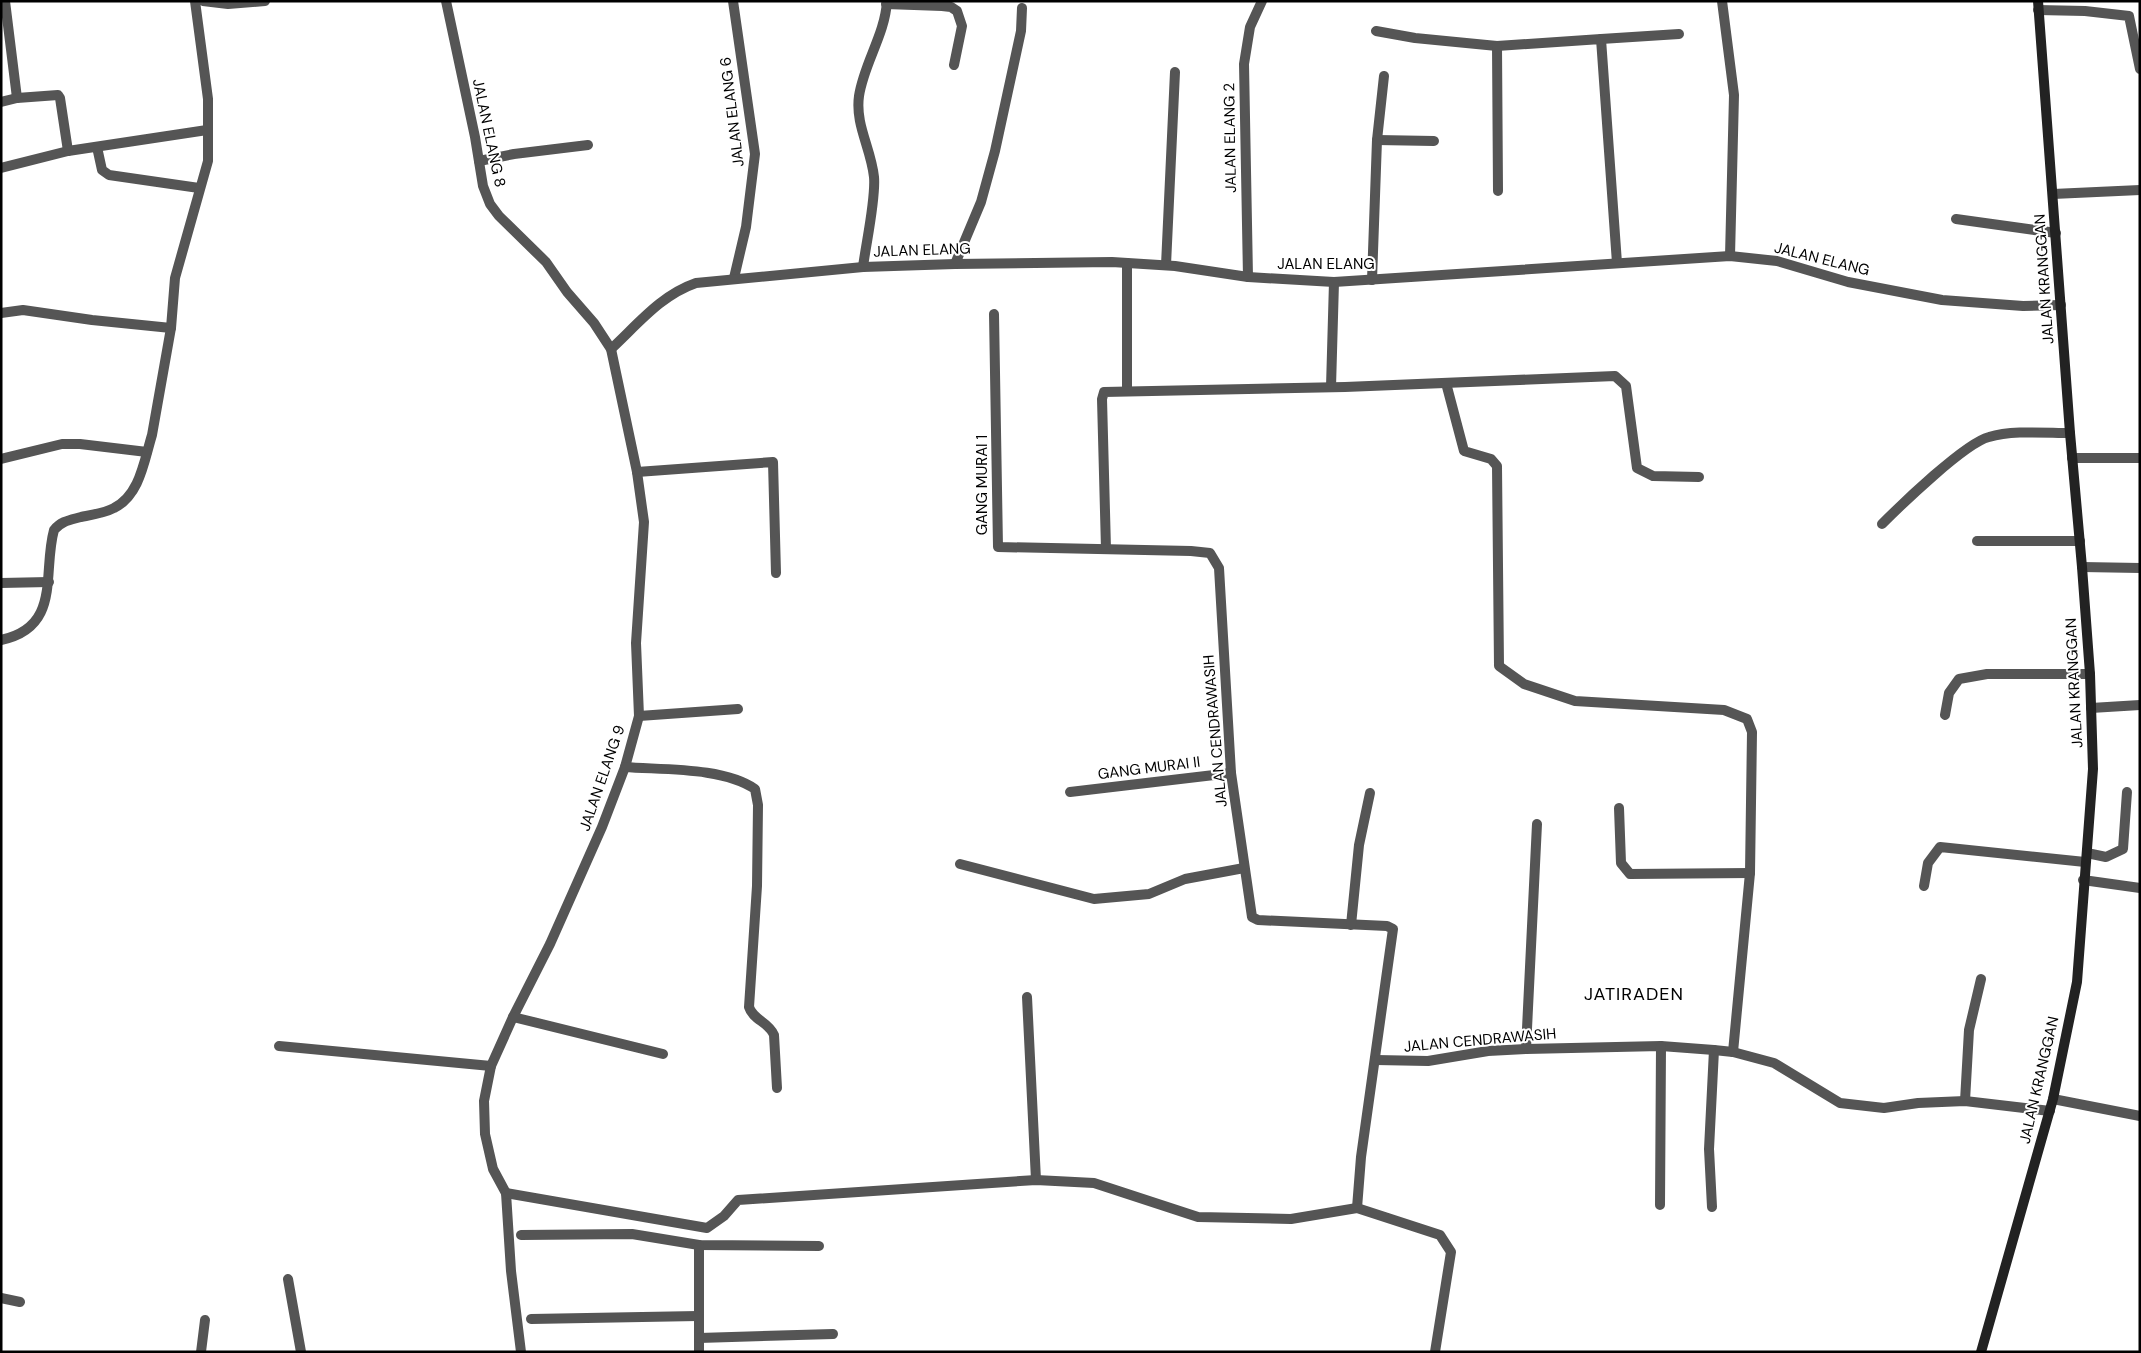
<svg xmlns="http://www.w3.org/2000/svg" width="2141" height="1353" viewBox="0 0 2141 1353" font-family="'DM Sans',sans-serif">
	<style>
		.lines { fill: none; stroke-linecap: round; stroke-linejoin: round }
		.service { stroke: #555; stroke-width: 10 }
		.minor { stroke: #555; stroke-width: 10 }
		.secondary { stroke: #222; stroke-width: 10 }
		.labels { text-anchor: middle; stroke-width: 4; stroke-linejoin: round; paint-order: stroke }
		.street-label { font-size: 15px; fill: #000; stroke: #fff }
		.quarter-label { font-size: 18px; letter-spacing: 1px; fill: #000; stroke: #fff }
	</style>
	<rect width="100%" height="100%" fill="#fff"/>
	<g class="lines">
		<g class="service">
			<polyline points="2038,10 2085,11 2129,16 2140,69"/>
			<polyline points="2053,194 2140,190"/>
			<polyline points="1956,219 2056,233"/>
			<polyline points="1127,263 1127,391"/>
			<path d="M1882,524C1901,505 1965,443 1989,437C2012,430 2046,433 2070,433"/>
			<polyline points="2082,567 2140,568"/>
			<polyline points="2087,853 2106,857 2123,849 2127,792"/>
			<polyline points="2083,880 2140,888"/>
			<polyline points="1924,886 1928,863 1940,847 2085,862"/>
			<polyline points="279,1046 491,1066"/>
			<polyline points="1526,1049 1537,824"/>
			<polyline points="1712,1207 1709,1149 1714,1050"/>
		</g>
		<g class="minor">
			<polyline points="5,1 17,98"/>
			<polyline points="203,1 228,4 265,1"/>
			<polyline points="446,1 475,137 483,186 490,204 499,216 546,262 567,292 594,323 611,349 637,472 644,522 636,643 639,716 625,767 602,827 550,944 513,1017 491,1066 484,1101 485,1134 493,1169 506,1193 511,1271 521,1352"/>
			<polyline points="733,1 755,154 746,227 734,278"/>
			<polyline points="1722,1 1734,95 1730,256"/>
			<polyline points="886,4 942,6 951,7 957,11 962,26 954,65"/>
			<polyline points="1376,31 1415,38 1497,46 1601,39 1617,263"/>
			<polyline points="1601,39 1679,34"/>
			<polyline points="1497,46 1498,191"/>
			<polyline points="1,102 17,98 58,95 60,98 68,151"/>
			<polyline points="1377,140 1434,141"/>
			<polyline points="97,147 102,170 109,175 199,188"/>
			<polyline points="479,161 514,154 588,145"/>
			<polyline points="1,168 68,151 207,130"/>
			<polyline points="955,264 981,202 995,151 1021,31 1022,8"/>
			<polyline points="1166,265 1175,72"/>
			<path d="M863,267C866,243 876,199 874,177C871,148 855,125 859,96C864,63 885,35 887,1"/>
			<polyline points="1248,277 1244,64 1250,27 1262,1"/>
			<polyline points="1372,280 1377,140 1384,76"/>
			<polyline points="1,313 23,310 92,320 171,328"/>
			<polyline points="994,314 998,547 1191,551 1210,553 1219,568 1231,773 1252,917 1258,920 1387,926 1393,929 1361,1157 1357,1208"/>
			<path d="M611,349C638,324 661,295 696,283L863,267L955,264L1112,262L1175,266L1248,277L1334,282L1730,256L1777,261L1848,282L1942,300L2023,306L2061,305"/>
			<polyline points="1446,383 1464,451 1491,459 1497,466 1499,666 1524,684 1575,701 1724,710 1747,719 1752,732 1750,873 1733,1052"/>
			<polyline points="1331,387 1334,282"/>
			<polyline points="2072,458 2140,458"/>
			<polyline points="1,459 62,444 80,444 147,452"/>
			<polyline points="637,472 773,462 776,573"/>
			<polyline points="1977,541 2080,541"/>
			<polyline points="1106,549 1102,399 1104,392 1345,387 1615,376 1626,386 1637,468 1653,476 1699,477"/>
			<polyline points="1,583 49,582"/>
			<path d="M1,640C62,627 42,573 54,530C61,521 70,520 81,517C91,515 105,513 114,508C140,495 144,461 152,435L171,328L175,278L208,161V99L195,1"/>
			<polyline points="2091,708 2140,705"/>
			<polyline points="1945,715 1949,693 1959,679 1987,674 2090,674"/>
			<polyline points="639,716 738,709"/>
			<path d="M625,767C663,770 723,767 755,789L758,805L757,886L749,1007C753,1020 769,1022 774,1035L777,1088"/>
			<polyline points="1070,792 1231,773"/>
			<polyline points="1619,808 1621,863 1630,874 1750,873"/>
			<polyline points="960,864 1094,899 1149,894 1185,879 1244,868"/>
			<polyline points="1351,925 1359,845 1370,793"/>
			<polyline points="1027,997 1036,1180"/>
			<polyline points="513,1017 663,1054"/>
			<polyline points="1376,1060 1428,1061 1488,1051 1526,1049 1661,1046 1714,1050 1733,1052 1774,1063 1840,1103 1884,1108 1918,1103 1965,1101 2050,1111"/>
			<polyline points="2053,1099 2140,1116"/>
			<polyline points="1965,1101 1969,1030 1981,979"/>
			<polyline points="506,1193 707,1228 724,1216 738,1200 1036,1180 1094,1183 1198,1217 1291,1219 1357,1208 1440,1235 1451,1252 1435,1352"/>
			<polyline points="1660,1205 1661,1046"/>
			<polyline points="521,1235 632,1234 699,1245 819,1246"/>
			<polyline points="699,1245 699,1352"/>
			<polyline points="288,1279 301,1352"/>
			<polyline points="1,1298 20,1302"/>
			<polyline points="531,1319 698,1316"/>
			<polyline points="699,1338 833,1334"/>
			<polyline points="201,1352 205,1320"/>
		</g>
		<polyline class="secondary" points="1981,1352 2053,1099 2077,982 2093,769 2090,674 2082,567 2070,433 2038,1"/>
	</g>
	<g class="labels">
		<g class="street-label">
			<text transform="translate(732 112) rotate(-97)" y="5">JALAN ELANG 6</text>
			<text transform="translate(489 133) rotate(78)" y="5">JALAN ELANG 8</text>
			<text transform="translate(1230 138) rotate(-91)" y="5">JALAN ELANG 2</text>
			<text transform="translate(922 250) rotate(-2)" y="5">JALAN ELANG</text>
			<text transform="translate(1822 259) rotate(14)" y="5">JALAN ELANG</text>
			<text x="1326" y="269">JALAN ELANG</text>
			<text transform="translate(2044 279) rotate(-94)" y="5">JALAN KRANGGAN</text>
			<text transform="translate(982 485) rotate(-90)" y="5">GANG MURAI 1</text>
			<text transform="translate(2074 683) rotate(-93)" y="5">JALAN KRANGGAN</text>
			<text transform="translate(1215 731) rotate(-95)" y="5">JALAN CENDRAWASIH</text>
			<text transform="translate(1149 768) rotate(-7)" y="5">GANG MURAI II</text>
			<text transform="translate(602 778) rotate(-71)" y="5">JALAN ELANG 9</text>
			<text transform="translate(1480 1040) rotate(-5)" y="5">JALAN CENDRAWASIH</text>
			<text transform="translate(2039 1080) rotate(-77)" y="5">JALAN KRANGGAN</text>
		</g>
		<g class="quarter-label">
			<text x="1634" y="1000">JATIRADEN</text>
		</g>
	</g>
	<rect width="2141" height="1353" fill="none" stroke="#000000" stroke-width="5"/>
</svg>
